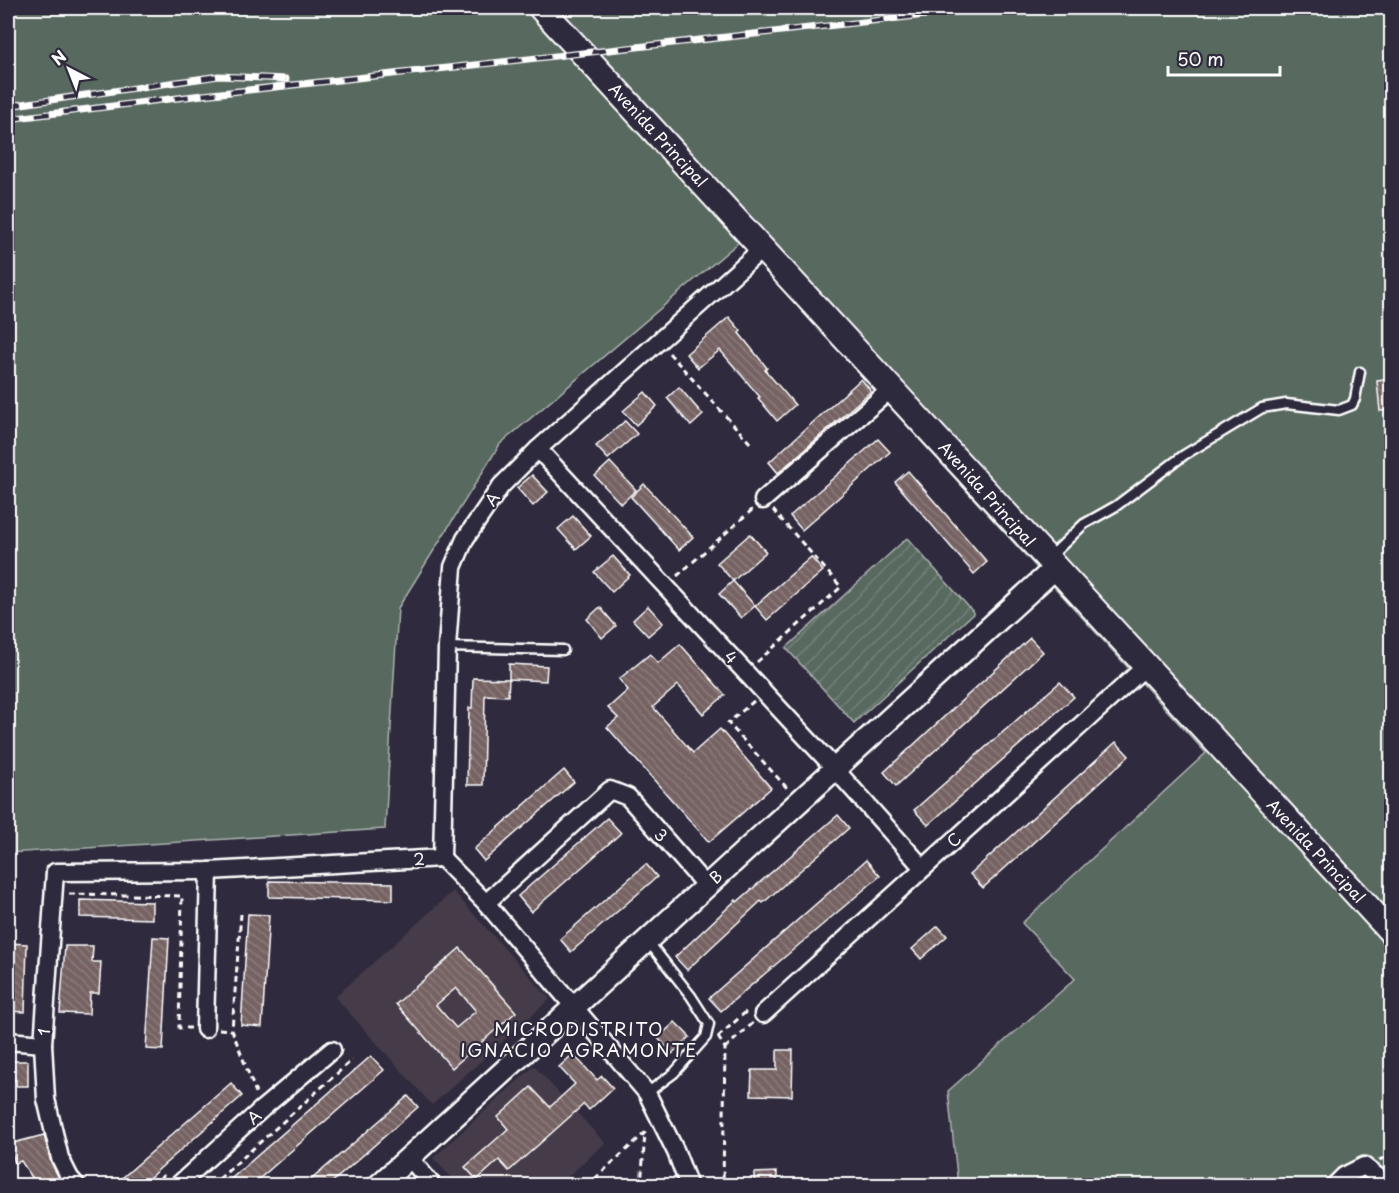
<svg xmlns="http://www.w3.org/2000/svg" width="1399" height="1193" viewBox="0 0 1399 1193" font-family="'Playpen Sans',sans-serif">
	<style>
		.built { fill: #443b48 }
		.green { fill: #596960; stroke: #acb4b0; stroke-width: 1.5 }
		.garden { fill: url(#garden-furrows); stroke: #acb4b0; stroke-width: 1.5 }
		.building { fill: url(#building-back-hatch); stroke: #fff; stroke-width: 1.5; fill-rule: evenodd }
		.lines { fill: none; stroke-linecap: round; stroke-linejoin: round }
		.service-casing { stroke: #fff; stroke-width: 13 }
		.minor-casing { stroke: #fff; stroke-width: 21 }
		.tertiary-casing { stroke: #fff; stroke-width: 26 }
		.secondary-casing { stroke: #fff; stroke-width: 28 }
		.path { stroke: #fff; stroke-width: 3; stroke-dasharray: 6 4.5; stroke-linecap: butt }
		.service { stroke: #2f2a3d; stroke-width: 8 }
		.minor { stroke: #2f2a3d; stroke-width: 16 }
		.tertiary { stroke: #2f2a3d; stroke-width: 21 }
		.secondary { stroke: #2f2a3d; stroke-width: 24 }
		.rail-casing { stroke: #fff; stroke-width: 7 }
		.rail { stroke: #2f2a3d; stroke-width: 4.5; stroke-dasharray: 14; stroke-linecap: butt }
		.labels { text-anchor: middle; stroke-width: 4.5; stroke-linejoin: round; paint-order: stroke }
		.street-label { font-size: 16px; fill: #fff; stroke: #2f2a3d }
		.neighbourhood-label { font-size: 18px; letter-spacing: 1.5px; fill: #fff; stroke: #2f2a3d }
	</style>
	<defs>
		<pattern id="garden-furrows" width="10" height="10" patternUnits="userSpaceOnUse" patternTransform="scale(1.5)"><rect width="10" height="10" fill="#596960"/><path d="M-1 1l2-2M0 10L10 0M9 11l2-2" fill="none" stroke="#728078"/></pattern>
		<pattern id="building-back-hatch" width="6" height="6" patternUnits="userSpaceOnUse" patternTransform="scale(1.5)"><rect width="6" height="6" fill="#766263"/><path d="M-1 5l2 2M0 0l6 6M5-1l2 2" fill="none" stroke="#8b7a7a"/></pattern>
	</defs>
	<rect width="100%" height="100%" fill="#2f2a3d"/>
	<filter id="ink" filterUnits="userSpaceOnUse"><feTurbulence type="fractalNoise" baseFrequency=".0167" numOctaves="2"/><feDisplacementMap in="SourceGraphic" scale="12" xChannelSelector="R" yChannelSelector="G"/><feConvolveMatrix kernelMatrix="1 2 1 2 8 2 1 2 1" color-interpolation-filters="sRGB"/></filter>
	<g filter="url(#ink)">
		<g class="built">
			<polygon points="453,891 550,999 432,1105 335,997"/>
			<polygon points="534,1066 605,1143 559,1185 458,1185 433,1158"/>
		</g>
		<polygon class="green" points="8,8 1391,8 1391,1180 1366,1161 1338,1185 958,1185 948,1091 1075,979 1022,923 1206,753 739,242 500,444 398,608 385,829 8,853"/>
		<polygon class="garden" points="907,538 974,613 854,723 786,648"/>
		<g class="building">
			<polygon points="729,317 741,331 739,333 767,368 765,370 795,405 777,421 758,398 760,397 720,350 698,368 686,354"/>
			<polygon points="861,379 871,391 778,473 769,462"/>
			<polygon points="1392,379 1392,410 1380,411 1377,381"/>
			<polygon points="679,387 703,415 691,426 667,398"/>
			<polygon points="645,392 657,406 636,425 623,411"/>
			<polygon points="625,421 637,434 608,459 596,446"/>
			<polygon points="878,439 890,452 802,530 790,516"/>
			<polygon points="610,462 636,490 621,504 595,476"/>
			<polygon points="908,471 987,562 974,574 895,482"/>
			<polygon points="532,475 548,492 533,506 517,488"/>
			<polygon points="644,484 693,537 679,550 631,497"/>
			<polygon points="573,516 591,536 576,549 558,529"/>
			<polygon points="750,534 766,552 733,581 717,563"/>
			<polygon points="613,556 630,575 612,592 594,572"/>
			<polygon points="811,557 823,571 767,620 755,606"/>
			<polygon points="733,581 755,606 741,618 719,594"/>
			<polygon points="648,606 663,623 648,636 633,620"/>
			<polygon points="600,607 616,626 602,638 587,619"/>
			<polygon points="1030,638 1043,652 896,786 884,772"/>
			<polygon points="680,644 725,695 703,714 678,685 653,707 693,753 720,729 771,788 709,842 607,727 618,718 608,708 628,690 619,679 650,654 658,663"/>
			<polygon points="509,664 547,666 546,681 509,679"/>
			<polygon points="473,678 509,679 508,696 485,695 483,785 467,785 469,708 472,708"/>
			<polygon points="1060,682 1074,697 928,825 914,810"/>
			<polygon points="1116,742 1129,756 983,888 970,874"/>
			<polygon points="564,770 574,782 484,861 474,849"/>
			<polygon points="838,815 849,828 763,903 761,901 687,970 675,957 736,900 737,902"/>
			<polygon points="607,818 621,833 531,912 518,896"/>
			<polygon points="866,860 880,876 721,1011 709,998"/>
			<polygon points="646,864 657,877 571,952 560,939"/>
			<polygon points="269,881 393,883 393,900 269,897"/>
			<polygon points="80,900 152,902 152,919 80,917"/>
			<polygon points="248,914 269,915 262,1027 241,1025"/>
			<polygon points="938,926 947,936 921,959 912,949"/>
			<polygon points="153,937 169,938 163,1050 146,1049"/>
			<polygon points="8,943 27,944 25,1012 8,1011"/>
			<polygon points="65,946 93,946 92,962 101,962 99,993 90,993 89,1014 60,1013"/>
			<path d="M460,948L516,1012L452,1068L396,1004ZM456,988L476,1011L456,1028L436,1005Z"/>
			<polygon points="675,1022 690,1037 672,1054 658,1038"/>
			<polygon points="777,1050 793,1050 792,1096 751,1095 752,1070 777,1070"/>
			<polygon points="573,1054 597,1080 602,1076 613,1088 589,1110 584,1104 509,1171 499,1160 477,1180 465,1167 508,1129 498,1117 531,1087 550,1107 575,1084 559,1067"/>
			<polygon points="371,1056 384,1070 252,1185 224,1185"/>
			<polygon points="8,1061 28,1061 28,1086 16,1086 16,1080 8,1079"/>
			<polygon points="231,1083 242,1096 141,1185 114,1185"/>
			<polygon points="408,1096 418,1107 329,1185 305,1185"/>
			<polygon points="44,1135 51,1162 63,1185 37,1185 21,1161 15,1163 9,1144"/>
			<polygon points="777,1172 777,1185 754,1185 754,1173"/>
		</g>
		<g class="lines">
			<defs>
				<g id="service">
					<polyline points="1055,560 1056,551 1084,524 1116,506 1184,455 1262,408 1286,404 1339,410 1352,405 1355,399 1360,372"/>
					<polyline points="447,647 563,650"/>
					<polyline points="647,1093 674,1073 706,1037 709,1024 691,996 647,940"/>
				</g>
				<g id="minor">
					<polyline points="538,449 827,760 923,868"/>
					<polyline points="763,500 891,389"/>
					<polyline points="442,858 447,647 453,567 465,539 501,486 538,449 762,249"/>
					<polyline points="486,903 610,790 628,797 706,886"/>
					<polyline points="763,1014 1146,666"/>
					<polyline points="205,1029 209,871"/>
					<polyline points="8,1041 43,1044"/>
					<polyline points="409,1157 433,1186"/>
					<polyline points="77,1186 70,1178 60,1158 46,1099 43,1044 55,872 209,871 442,858 486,903 647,1093 676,1152 689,1186"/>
					<polyline points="177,1186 263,1108 332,1050"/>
					<polyline points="1334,1186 1344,1176 1364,1166 1390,1186"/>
				</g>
				<polyline id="tertiary" points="378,1186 1055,568"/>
				<polyline id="secondary" points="541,8 1392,933"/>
			</defs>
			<use href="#service" class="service-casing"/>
			<use href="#minor" class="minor-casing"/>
			<use href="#tertiary" class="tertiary-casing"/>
			<use href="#secondary" class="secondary-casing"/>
			<g class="path">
				<polyline points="669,353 750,443"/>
				<polyline points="677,576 753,509"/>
				<polyline points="757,662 841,587 773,510"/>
				<polyline points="754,701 728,723 788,789"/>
				<polyline points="69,894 182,896 179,1028 191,1028"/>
				<polyline points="241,914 232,1030 256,1093"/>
				<polyline points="1386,951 1392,957"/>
				<polyline points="219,1029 232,1030"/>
				<polyline points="718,1037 748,1010"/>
				<polyline points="718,1037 725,1048 723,1186"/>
				<polyline points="725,1048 753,1023"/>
				<polyline points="1379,1160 1392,1155"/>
				<polyline points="596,1177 602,1186"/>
				<polyline points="152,1186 166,1173"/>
				<polyline points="211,1186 352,1060"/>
				<polyline points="587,1186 648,1130"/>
				<polyline points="641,1186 645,1134"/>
			</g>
			<use href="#service" class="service"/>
			<use href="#minor" class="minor"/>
			<use href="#tertiary" class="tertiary"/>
			<use href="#secondary" class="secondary"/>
			<defs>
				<g id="rail">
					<polyline points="8,106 219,76 286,79"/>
					<polyline points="8,119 194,96 989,8"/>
				</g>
			</defs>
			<use href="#rail" class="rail-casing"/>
			<use href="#rail" class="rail"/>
		</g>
	</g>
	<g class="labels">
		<g class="street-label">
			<text transform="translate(658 135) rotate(47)" y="6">Avenida Principal</text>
			<text transform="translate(987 494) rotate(48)" y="6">Avenida Principal</text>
			<text transform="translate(492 499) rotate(-55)" y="6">A</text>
			<text transform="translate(731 657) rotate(47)" y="6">4</text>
			<text transform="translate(661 835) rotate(49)" y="6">3</text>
			<text transform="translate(954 840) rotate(-42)" y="6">C</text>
			<text transform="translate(1316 851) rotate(47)" y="6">Avenida Principal</text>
			<text transform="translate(419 859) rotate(-3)" y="6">2</text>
			<text transform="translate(716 877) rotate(-42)" y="6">B</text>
			<text transform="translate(44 1032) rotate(-86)" y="6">1</text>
			<text transform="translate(254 1117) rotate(-42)" y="6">A</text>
		</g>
		<g class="neighbourhood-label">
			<text x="579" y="1036">MICRODISTRITO<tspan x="579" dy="21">IGNACIO AGRAMONTE</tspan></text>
		</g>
	</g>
	<rect width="1399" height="1193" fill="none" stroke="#2f2a3d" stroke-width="30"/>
	<rect x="15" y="15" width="1369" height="1163" fill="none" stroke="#fff" stroke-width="2" filter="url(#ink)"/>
	<g transform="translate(69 69) rotate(318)" stroke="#2f2a3d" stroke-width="4.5" paint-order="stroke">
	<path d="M0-4.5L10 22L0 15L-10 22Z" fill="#ffffff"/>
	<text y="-9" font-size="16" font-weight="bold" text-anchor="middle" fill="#ffffff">N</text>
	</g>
	<path d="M1168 66v9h112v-9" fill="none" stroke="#ffffff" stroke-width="3"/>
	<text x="1177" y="66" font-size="18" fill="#ffffff" stroke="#2f2a3d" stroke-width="4.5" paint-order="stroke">50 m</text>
</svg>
